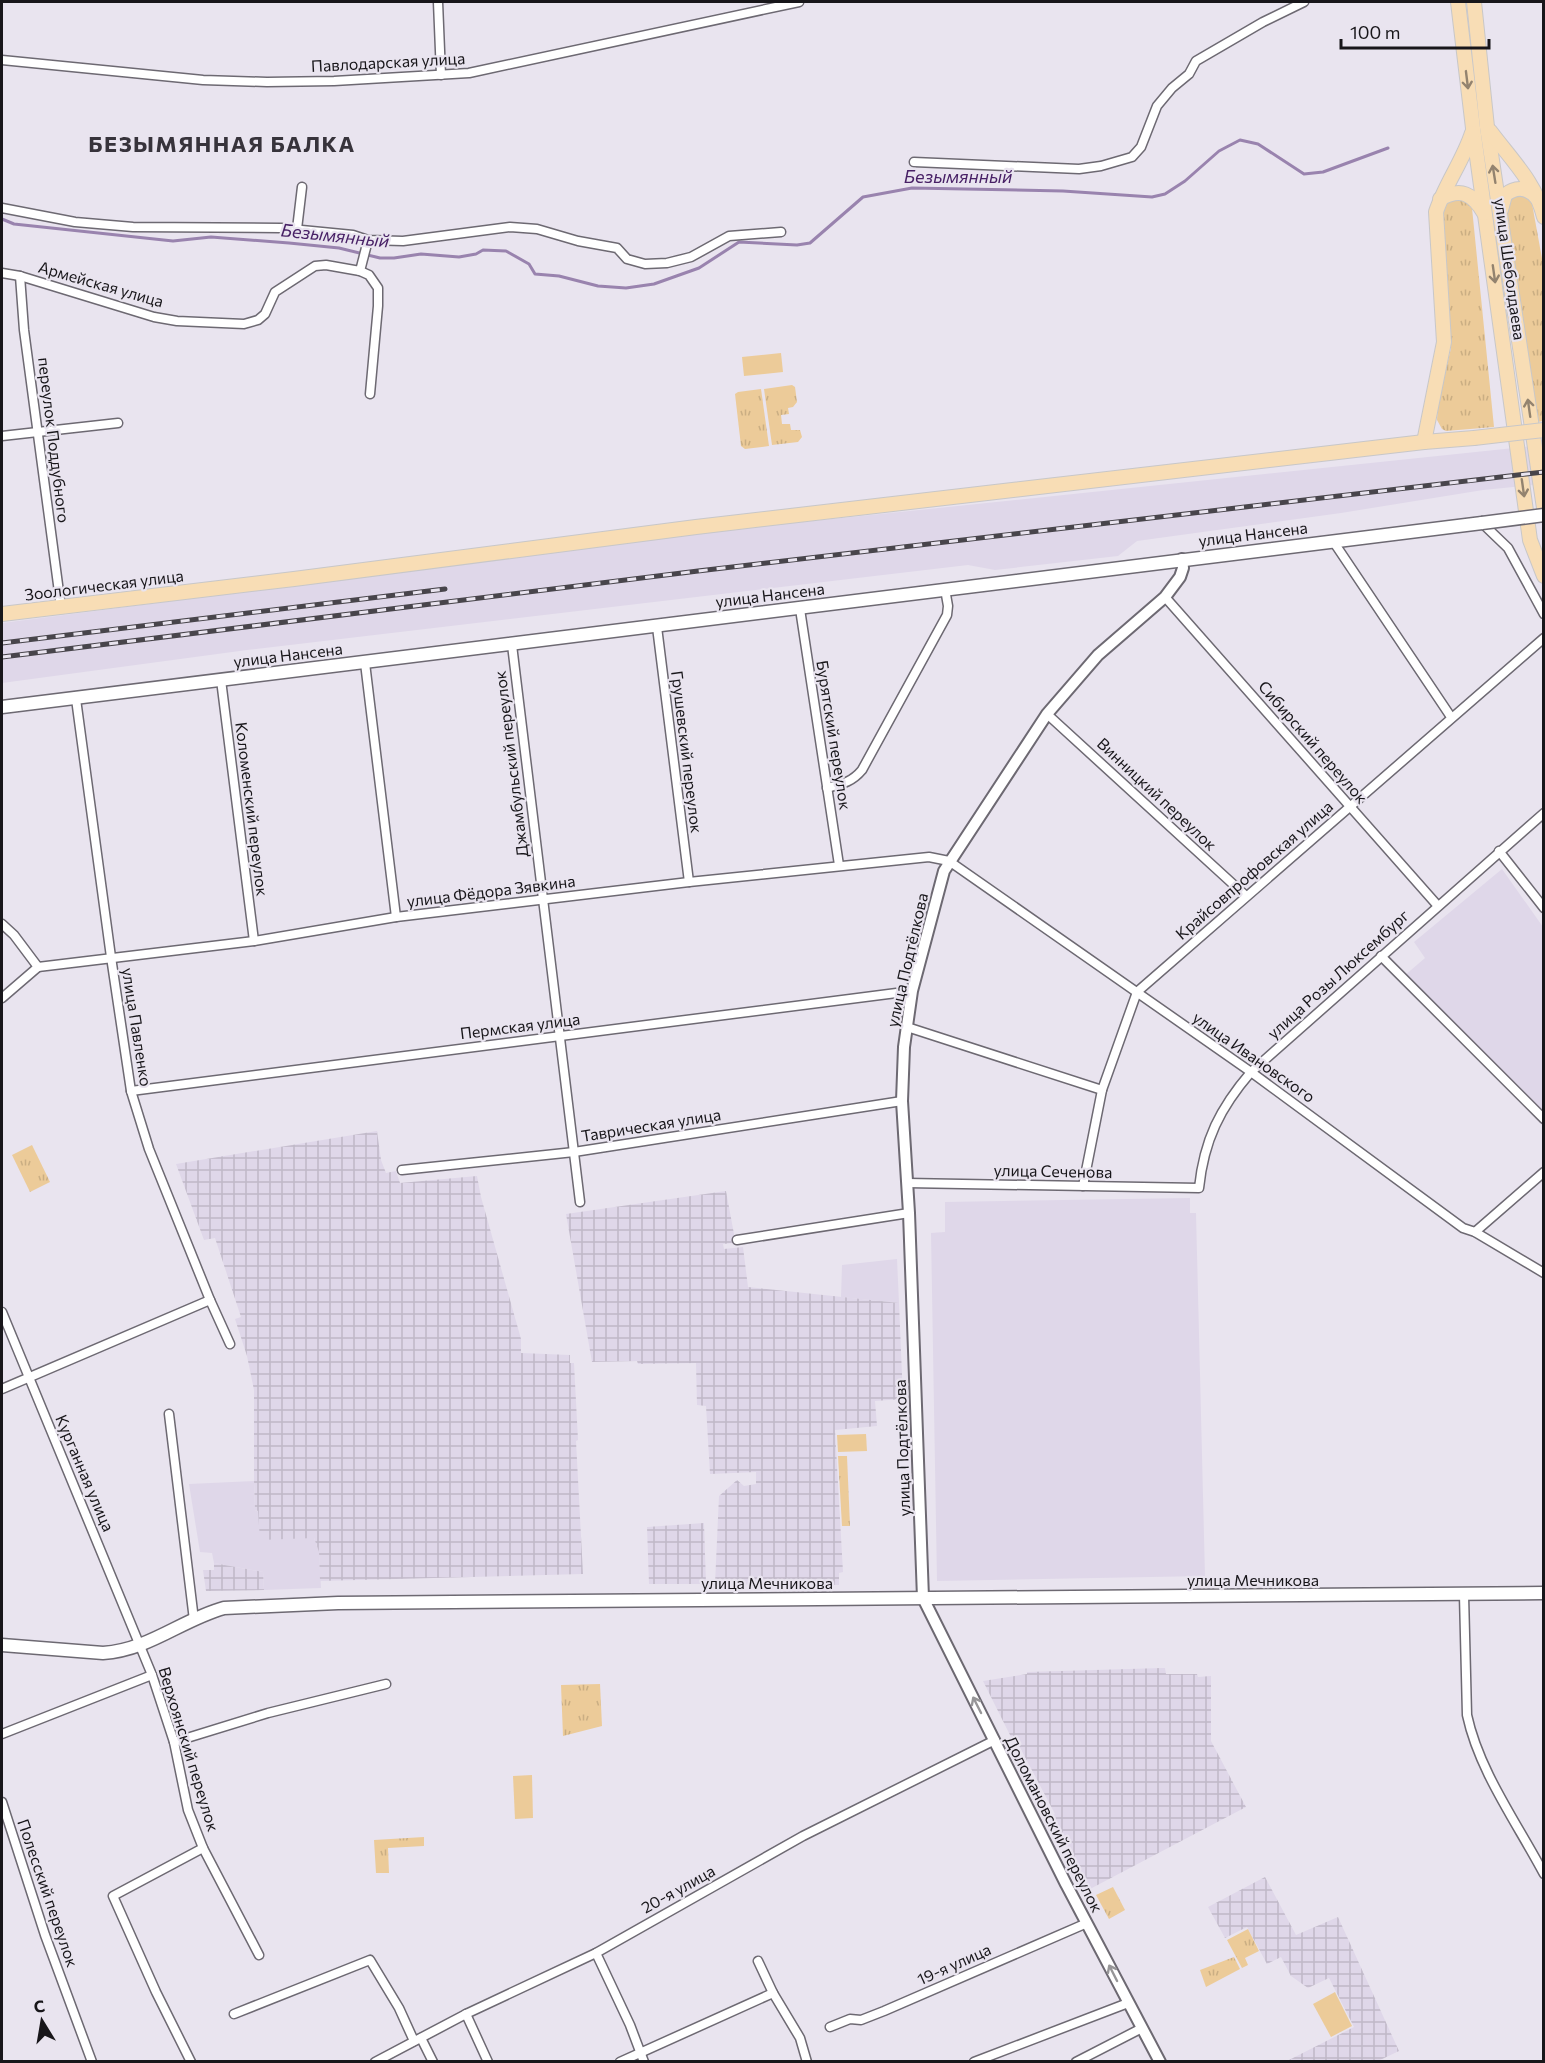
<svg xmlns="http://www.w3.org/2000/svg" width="1545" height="2063" viewBox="0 0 1545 2063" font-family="Commissioner,sans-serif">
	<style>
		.built { fill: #dfd7e9 }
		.industrial { fill: url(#industrial-grid) }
		.grass { fill: url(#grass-tufts) }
		.garden { fill: #eccb99 }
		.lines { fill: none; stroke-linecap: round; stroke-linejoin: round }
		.stream { stroke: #9983ae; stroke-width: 3 }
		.minor-casing { stroke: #6d6972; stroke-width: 11 }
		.tertiary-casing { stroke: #6d6972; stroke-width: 14 }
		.secondary-casing { stroke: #6d6972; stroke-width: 15 }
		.primary-casing { stroke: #c8c7c8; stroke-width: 16 }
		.minor { stroke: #fff; stroke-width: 8 }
		.tertiary { stroke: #fff; stroke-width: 10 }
		.secondary { stroke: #fff; stroke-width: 12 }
		.primary { stroke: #f8ddb5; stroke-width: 14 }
		.rail-casing { stroke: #48454b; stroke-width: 5 }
		.rail { stroke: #e9e4ef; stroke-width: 3; stroke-dasharray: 9; stroke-linecap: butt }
		.secondary-bridge-casing { stroke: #6d6972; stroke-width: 15; stroke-linecap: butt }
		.primary-bridge-casing { stroke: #c8c7c8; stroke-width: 16; stroke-linecap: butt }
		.secondary-bridge { stroke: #fff; stroke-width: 12 }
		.primary-bridge { stroke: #f8ddb5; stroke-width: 14 }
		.oneway { stroke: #93836f }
		.oneway2 { stroke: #979698 }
		.labels { text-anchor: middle; stroke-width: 4.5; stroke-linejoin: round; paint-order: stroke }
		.street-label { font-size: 16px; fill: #18161a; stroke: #e9e4ef }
		.water-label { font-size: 18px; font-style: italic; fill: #482166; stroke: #e9e4ef }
		.district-label { font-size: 22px; font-weight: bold; letter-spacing: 1.5px; fill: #37333b; stroke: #e9e4ef }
	</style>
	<defs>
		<pattern id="industrial-grid" width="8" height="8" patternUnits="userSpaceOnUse" patternTransform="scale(1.5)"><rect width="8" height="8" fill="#dfd7e9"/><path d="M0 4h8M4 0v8" fill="none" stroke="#bfb8c7"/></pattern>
		<pattern id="grass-tufts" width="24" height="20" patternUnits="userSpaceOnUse" patternTransform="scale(1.5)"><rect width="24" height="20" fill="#eccb99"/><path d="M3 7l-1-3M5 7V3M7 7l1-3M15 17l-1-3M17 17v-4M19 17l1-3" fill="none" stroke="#caae83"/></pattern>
	</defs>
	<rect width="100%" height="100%" fill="#e9e4ef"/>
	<g class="built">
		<polygon points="1543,445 1543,484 1483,490 1341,513 1137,541 1118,556 995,570 968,565 951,567 247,650 2,683 2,623 698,533"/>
		<polygon points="1502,869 1543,927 1543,1112 1404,976 1425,958 1414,942"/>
		<polygon points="1190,1198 1190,1213 1196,1213 1205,1576 937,1581 931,1233 945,1232 945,1202"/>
		<polygon points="897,1259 899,1303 841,1297 842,1265"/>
		<polygon points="254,1481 255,1510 314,1538 319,1552 321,1588 264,1590 263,1572 214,1563 212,1553 200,1552 189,1484"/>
	</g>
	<g class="industrial">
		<polygon points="377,1131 381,1160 386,1173 396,1171 400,1183 477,1176 481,1197 521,1339 521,1353 570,1355 570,1363 574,1363 578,1440 576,1441 583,1574 320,1581 319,1552 314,1538 260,1540 258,1511 255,1510 254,1481 254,1390 247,1356 235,1319 241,1317 215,1238 204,1240 176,1164"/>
		<polygon points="726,1191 734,1234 734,1243 723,1244 724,1249 743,1247 748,1287 899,1303 903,1399 875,1401 877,1426 835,1430 843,1572 839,1573 839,1585 715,1584 719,1496 737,1480 744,1486 756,1484 756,1472 710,1474 706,1406 697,1405 696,1363 638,1364 637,1361 592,1362 566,1214"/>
		<polygon points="704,1523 706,1584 649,1584 647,1527"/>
		<polygon points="214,1563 263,1572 264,1590 206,1591 203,1570 214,1570"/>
		<polygon points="1162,1668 1165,1668 1166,1674 1197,1674 1198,1677 1211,1676 1211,1741 1246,1807 1090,1889 1051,1816 1055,1814 1016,1740 1013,1741 983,1681 1027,1674 1027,1672"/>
		<polygon points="1265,1877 1296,1935 1338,1917 1399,2051 1378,2061 1287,2061 1354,2027 1329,1978 1308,1988 1291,1976 1281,1957 1267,1964 1247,1927 1225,1938 1208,1907"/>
	</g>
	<g class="grass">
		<polygon points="1514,193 1531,198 1543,264 1543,421 1533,423 1506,205"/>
		<path d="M1462,198L1468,201L1472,208L1494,427L1446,431L1442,429L1437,420L1438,403L1451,348L1442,214C1446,202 1450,200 1462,198Z"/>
		<polygon points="792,385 795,387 797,402 793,407 788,408 789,414 781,415 782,424 790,424 791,430 800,430 802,437 798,442 772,445 764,389"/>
		<polygon points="761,389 769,446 745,449 741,446 735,394 738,392"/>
		<polygon points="32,1145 50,1182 30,1192 12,1155"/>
		<polygon points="838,1456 847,1456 850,1526 842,1526"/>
		<polygon points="600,1684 602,1726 563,1736 561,1685"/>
		<polygon points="424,1837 424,1846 388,1848 389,1873 376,1873 374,1840"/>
		<polygon points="1113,1887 1125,1910 1109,1919 1096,1895"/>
		<polygon points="1248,1929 1259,1951 1245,1958 1248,1965 1242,1968 1227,1940"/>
		<polygon points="1234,1957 1240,1969 1206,1987 1200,1970"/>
	</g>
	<g class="garden">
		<polygon points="781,353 783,372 744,376 742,357"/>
		<polygon points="866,1434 867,1451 838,1452 837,1435"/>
		<polygon points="532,1775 533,1818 515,1819 513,1776"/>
		<polygon points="1335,1992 1352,2026 1331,2037 1313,2004"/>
	</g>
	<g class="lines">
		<polyline class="stream" points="2,219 14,224 173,241 211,237 289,243 339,248 380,258 394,258 421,254 459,257 476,254 483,250 506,251 529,264 535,274 559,276 598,286 626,288 654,284 699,268 739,242 797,245 810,243 863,197 912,188 1063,191 1152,197 1165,194 1185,181 1219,151 1240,140 1258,144 1304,174 1323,172 1388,148"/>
		<defs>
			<g id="minor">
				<polyline points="438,2 441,75"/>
				<polyline points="2,60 203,80 267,82 334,81 469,73 799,2"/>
				<polyline points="914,162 1079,169 1101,166 1132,157 1141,147 1157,106 1172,88 1189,74 1196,61 1263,22 1304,2"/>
				<polyline points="2,208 75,222 133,227 281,228 353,235 368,240 403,241 510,227 537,229 578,241 617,248 627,259 645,264 667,263 691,257 729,236 781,232"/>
				<polyline points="297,229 302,187"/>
				<polyline points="360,271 368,240"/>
				<polyline points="2,273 20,276 154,317 177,321 244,324 258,320 265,314 275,292 315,266 326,265 360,271 369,275 378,288 378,306 370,394"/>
				<polyline points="20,276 24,330 61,607"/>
				<polyline points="2,436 118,423"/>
				<polyline points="1482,523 1508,548 1544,614"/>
				<polyline points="1333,541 1451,717"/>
				<polyline points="1165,597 1438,906"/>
				<polyline points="800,609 839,865"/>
				<polyline points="657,627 689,882"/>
				<polyline points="512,645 580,1202"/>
				<polyline points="365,663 396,917"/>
				<polyline points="221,680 254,941"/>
				<polyline points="76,699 111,957 131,1091 149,1149 210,1300 230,1344"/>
				<polyline points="1047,714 1246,896"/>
				<path d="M827,788C842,784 852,782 862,770L947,615L948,606L945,589"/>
				<polyline points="1499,851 1544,908"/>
				<polyline points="2,924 14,935 38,967"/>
				<polyline points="1381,956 1544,1119"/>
				<polyline points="38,967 254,941 396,917 689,882 929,857 949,861 1251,1072 1463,1228 1475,1232 1544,1273"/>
				<polyline points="2,998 38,967"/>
				<polyline points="907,1027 1102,1090"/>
				<polyline points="131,1091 912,991"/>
				<polyline points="402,1170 574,1152 902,1101"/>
				<path d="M907,1183L1199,1188C1204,1140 1220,1108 1251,1072L1544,813"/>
				<polyline points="1083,1186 1102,1090 1137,992 1544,638"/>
				<polyline points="1475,1232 1544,1172"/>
				<polyline points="737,1240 909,1213"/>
				<polyline points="2,1312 152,1675 174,1742 188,1810 203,1848 259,1955"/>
				<polyline points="2,1389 210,1300"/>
				<polyline points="169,1414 194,1620"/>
				<path d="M1464,1595L1467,1715C1479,1771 1517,1823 1544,1874"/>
				<polyline points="2,1734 152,1675"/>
				<polyline points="174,1742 268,1713 386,1684"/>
				<polyline points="2,1802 45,1935 92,2062"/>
				<polyline points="596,1953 630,2025 644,2062"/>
				<polyline points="758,1961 773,1993 800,2038 807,2062"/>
				<polyline points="234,2014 370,1960 399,2008 414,2041"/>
				<polyline points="466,2014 488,2062"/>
				<polyline points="830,2027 850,2019 861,2020 884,2011 1087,1923"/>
				<polyline points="421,2038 433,2062"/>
				<polyline points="191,2062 156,1992 113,1896 203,1848"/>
				<polyline points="375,2062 466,2014 596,1953 803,1836 995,1740"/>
				<polyline points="620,2062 773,1993"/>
				<polyline points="974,2062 1128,2003"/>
				<polyline points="1076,2062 1142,2028"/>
			</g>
			<polyline id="tertiary" points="1160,2062 1066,1884 923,1598 909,1213 902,1101 904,1047 912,991 944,871 1047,714 1098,655 1165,597 1180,577 1183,568 1182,559"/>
			<g id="secondary">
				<polyline points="2,707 1482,523"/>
				<path d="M2,1645L103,1653C149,1650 181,1620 224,1608L338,1603L1544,1593"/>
			</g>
			<g id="primary">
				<polyline points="1458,2 1473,128 1530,540 1544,576"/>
				<polyline points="1474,2 1487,127 1544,508"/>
				<path d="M1490,131C1510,158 1536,183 1544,217"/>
				<path d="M1440,199C1461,187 1473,194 1484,213"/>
				<path d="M1501,210L1505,195C1516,186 1528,187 1537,198"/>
				<path d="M1424,442L1444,342L1436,212C1445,184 1463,161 1472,133"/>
				<polyline points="2,614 294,579 696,527 1424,442 1474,438"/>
			</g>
		</defs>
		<use href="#minor" class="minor-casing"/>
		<use href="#tertiary" class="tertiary-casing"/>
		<use href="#secondary" class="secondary-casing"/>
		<use href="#primary" class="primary-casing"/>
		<use href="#minor" class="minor"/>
		<use href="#tertiary" class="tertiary"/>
		<use href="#secondary" class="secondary"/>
		<use href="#primary" class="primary"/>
		<defs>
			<g id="rail">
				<polyline points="2,643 445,589"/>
				<polyline points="2,657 698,571 1544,472"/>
			</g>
		</defs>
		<use href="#rail" class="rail-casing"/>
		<use href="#rail" class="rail"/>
		<defs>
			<polyline id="secondary-bridge" points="1482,523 1544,515"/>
			<polyline id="primary-bridge" points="1474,438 1544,430"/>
		</defs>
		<use href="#secondary-bridge" class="secondary-bridge-casing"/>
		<use href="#primary-bridge" class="primary-bridge-casing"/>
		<use href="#secondary-bridge" class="secondary-bridge"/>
		<use href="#primary-bridge" class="primary-bridge"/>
	</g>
	<defs><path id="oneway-shaft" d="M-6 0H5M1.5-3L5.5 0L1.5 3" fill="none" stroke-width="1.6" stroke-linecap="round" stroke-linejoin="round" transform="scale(1.5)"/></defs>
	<g class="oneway">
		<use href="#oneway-shaft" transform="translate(1467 80) rotate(83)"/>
		<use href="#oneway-shaft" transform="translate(1494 174) rotate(-99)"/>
		<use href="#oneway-shaft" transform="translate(1494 274) rotate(82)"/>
		<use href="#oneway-shaft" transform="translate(1529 408) rotate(-98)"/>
		<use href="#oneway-shaft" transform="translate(1523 488) rotate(82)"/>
	</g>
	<g class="oneway2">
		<use href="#oneway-shaft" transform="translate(977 1705) rotate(-117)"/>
		<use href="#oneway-shaft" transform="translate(1113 1973) rotate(-117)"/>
	</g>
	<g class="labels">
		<g class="street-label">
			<text transform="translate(388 62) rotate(-3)" y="6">Павлодарская улица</text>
			<text transform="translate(1510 269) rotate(82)" y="6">улица Шеболдаева</text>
			<text transform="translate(101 284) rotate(16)" y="6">Армейская улица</text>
			<text transform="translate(54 440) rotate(83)" y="6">переулок Поддубного</text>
			<text transform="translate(1253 534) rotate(-7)" y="6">улица Нансена</text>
			<text transform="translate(104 585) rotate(-7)" y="6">Зоологическая улица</text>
			<text transform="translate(770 595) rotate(-7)" y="6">улица Нансена</text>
			<text transform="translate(288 655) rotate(-7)" y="6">улица Нансена</text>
			<text transform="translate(834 735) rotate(81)" y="6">Бурятский переулок</text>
			<text transform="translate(1313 742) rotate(49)" y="6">Сибирский переулок</text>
			<text transform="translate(687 752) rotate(83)" y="6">Грушевский переулок</text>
			<text transform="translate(511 764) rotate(-97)" y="6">Джамбульский переулок</text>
			<text transform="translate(1157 794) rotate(43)" y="6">Винницкий переулок</text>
			<text transform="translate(252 809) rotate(83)" y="6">Коломенский переулок</text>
			<text transform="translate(1254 870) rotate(-41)" y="6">Крайсовпрофовская улица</text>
			<text transform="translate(491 891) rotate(-7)" y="6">улица Фёдора Зявкина</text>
			<text transform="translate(907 960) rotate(-77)" y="6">улица Подтёлкова</text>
			<text transform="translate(1338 974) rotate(-42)" y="6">улица Розы Люксембург</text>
			<text transform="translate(520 1026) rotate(-7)" y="6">Пермская улица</text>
			<text transform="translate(137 1027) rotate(81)" y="6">улица Павленко</text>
			<text transform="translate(1254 1057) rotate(35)" y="6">улица Ивановского</text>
			<text transform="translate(651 1125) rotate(-9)" y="6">Таврическая улица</text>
			<text transform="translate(1053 1171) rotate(1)" y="6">улица Сеченова</text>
			<text transform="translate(902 1448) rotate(-92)" y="6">улица Подтёлкова</text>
			<text transform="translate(85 1473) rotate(67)" y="6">Курганная улица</text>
			<text x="1253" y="1586">улица Мечникова</text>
			<text x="767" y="1589">улица Мечникова</text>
			<text transform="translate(189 1749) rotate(73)" y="6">Верхоянский переулок</text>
			<text transform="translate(1054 1824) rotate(63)" y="6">Доломановский переулок</text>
			<text transform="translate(678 1889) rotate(-29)" y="6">20-я улица</text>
			<text transform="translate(48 1893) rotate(71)" y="6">Полесский переулок</text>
			<text transform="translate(954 1964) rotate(-24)" y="6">19-я улица</text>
		</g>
		<g class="water-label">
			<text x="958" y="183">Безымянный</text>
			<text transform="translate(335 236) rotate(6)" y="6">Безымянный</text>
		</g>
		<g class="district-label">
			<text x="222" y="152">БЕЗЫМЯННАЯ БАЛКА</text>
		</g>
	</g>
	<rect width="1545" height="2063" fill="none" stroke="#18161a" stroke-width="6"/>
	<g transform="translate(42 2021) rotate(349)" stroke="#e9e4ef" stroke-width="4.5" paint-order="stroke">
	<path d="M0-4.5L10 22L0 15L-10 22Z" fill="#18161a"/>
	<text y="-9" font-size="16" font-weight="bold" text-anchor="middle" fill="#18161a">С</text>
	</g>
	<path d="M1341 39v9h148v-9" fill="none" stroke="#18161a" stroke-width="3"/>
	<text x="1350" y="39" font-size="18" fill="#18161a" stroke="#e9e4ef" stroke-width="4.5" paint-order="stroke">100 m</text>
</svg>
